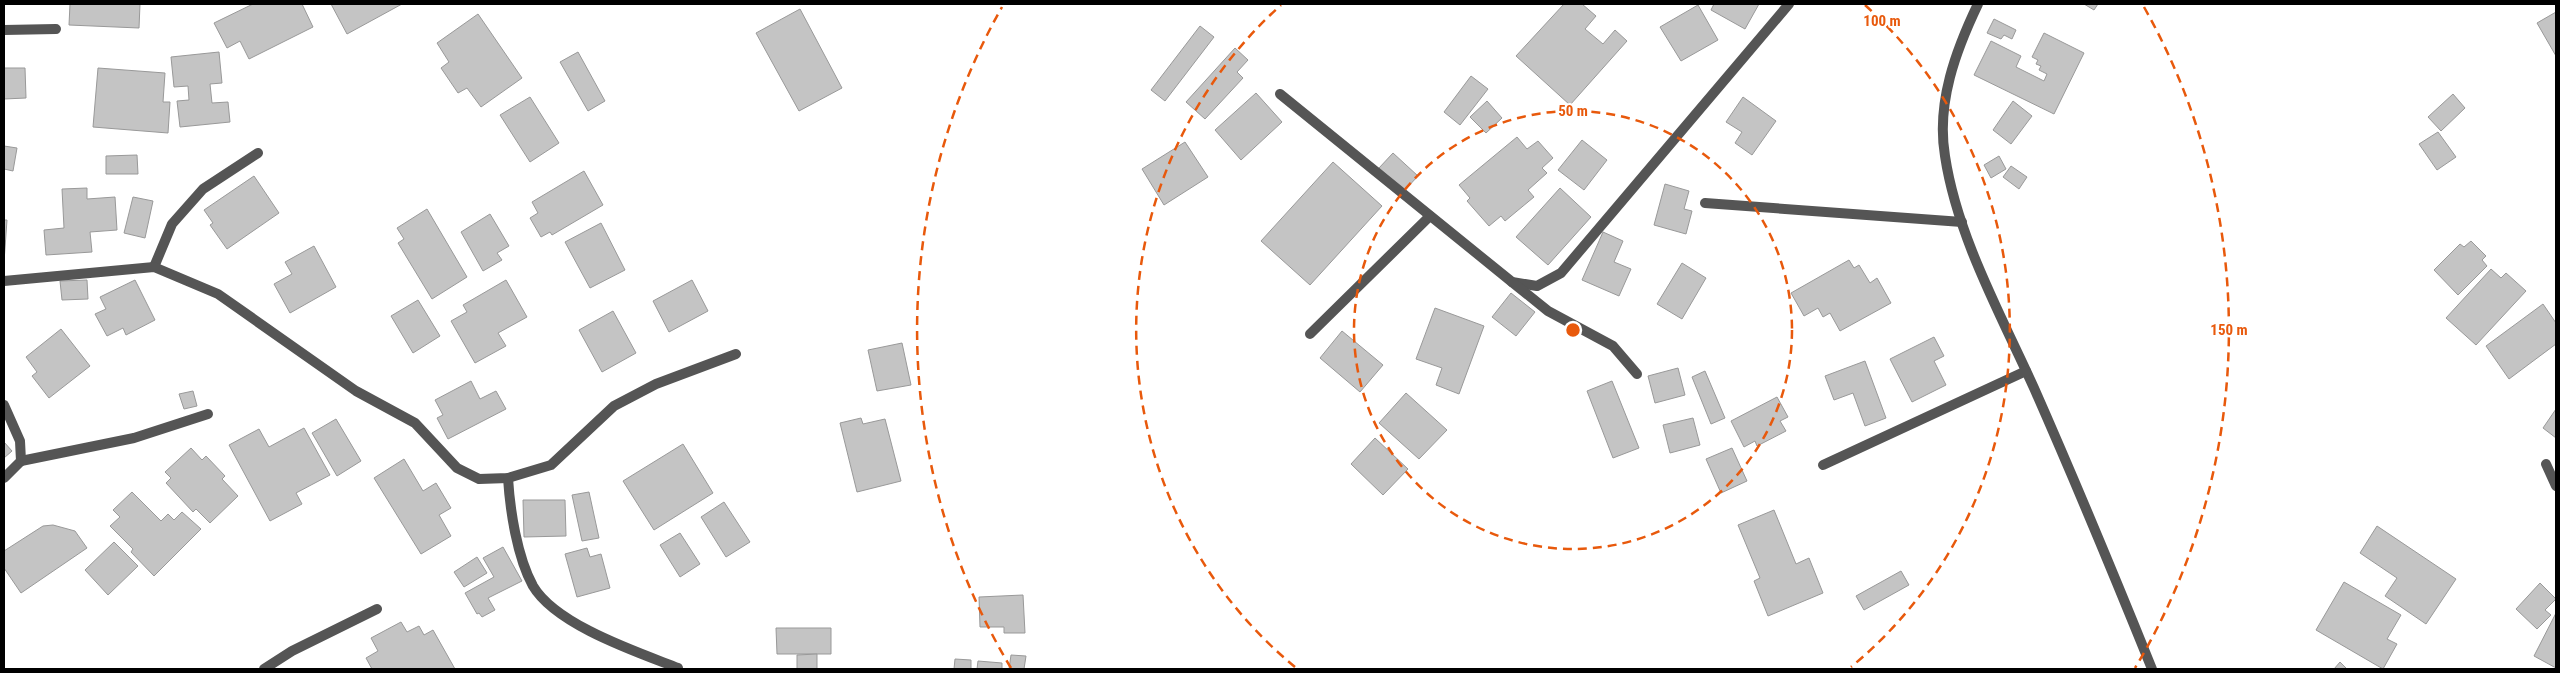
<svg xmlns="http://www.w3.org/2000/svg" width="2560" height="673" viewBox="0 0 2560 673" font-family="'Roboto Condensed',sans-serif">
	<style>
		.building { fill: #c4c4c4; stroke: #999 }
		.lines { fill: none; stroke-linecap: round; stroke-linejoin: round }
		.minor { stroke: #555; stroke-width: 10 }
		.ring { fill: none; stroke: #e8590c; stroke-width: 2.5; stroke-dasharray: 9 6 }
		.centre { fill: #e8590c; stroke: #fff; stroke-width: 2.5 }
		.ring-label { font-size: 15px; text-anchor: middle; font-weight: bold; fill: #e8590c; stroke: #fff; stroke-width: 4; stroke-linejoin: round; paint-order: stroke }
	</style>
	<rect width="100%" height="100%" fill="#fff"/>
	<g class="building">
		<polygon points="70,4 140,4 139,28 69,25"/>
		<polygon points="253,4 302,4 313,27 249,59 240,41 227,48 214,23"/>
		<polygon points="331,4 402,4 347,34"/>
		<polygon points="1564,4 1582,4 1596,16 1585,29 1603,44 1615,30 1627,41 1570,105 1516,56"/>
		<polygon points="1714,4 1759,4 1745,29 1711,10"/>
		<polygon points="2084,4 2098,4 2094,10"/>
		<polygon points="1698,5 1718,40 1681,61 1660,27"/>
		<polygon points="800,9 842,88 799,111 756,33"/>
		<polygon points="2556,12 2556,56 2537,23"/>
		<polygon points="478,14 522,78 481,107 467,88 458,93 441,68 449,62 437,43"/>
		<polygon points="1994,19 2016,30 2012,39 2004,35 2001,39 1987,33"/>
		<polygon points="1200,26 1214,37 1165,101 1151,90"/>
		<polygon points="2044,33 2084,53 2054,114 1974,75 1991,41 2021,56 2016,67 2044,81 2047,74 2039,70 2041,66 2036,64 2038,60 2032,57"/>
		<polygon points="1235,48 1248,60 1237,72 1243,78 1205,119 1186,102"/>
		<polygon points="219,52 222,83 210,84 212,103 228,102 230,122 180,127 177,101 189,100 188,86 174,87 171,57"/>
		<polygon points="578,52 605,101 588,111 560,62"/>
		<polygon points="4,68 25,68 26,98 4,99"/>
		<polygon points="98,68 165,73 163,102 170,102 168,133 93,127"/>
		<polygon points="1471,76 1488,89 1460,125 1444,112"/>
		<polygon points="1256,93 1282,122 1241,160 1215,130"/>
		<polygon points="2453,94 2465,108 2441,131 2428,117"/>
		<polygon points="530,97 559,143 530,162 500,115"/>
		<polygon points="1743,97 1776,121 1752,155 1735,143 1742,132 1726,122"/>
		<polygon points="1487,101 1502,118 1486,133 1470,117"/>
		<polygon points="2013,101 2032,116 2011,144 1993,130"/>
		<polygon points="2438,132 2456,157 2437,170 2419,144"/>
		<polygon points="1517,137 1527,149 1538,141 1553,158 1542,168 1547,173 1528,190 1534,197 1505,221 1501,216 1489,226 1467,201 1470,198 1459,185"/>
		<polygon points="1582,140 1607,160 1584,190 1558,170"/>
		<polygon points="1185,142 1208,177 1164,205 1142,169"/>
		<polygon points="4,146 17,148 13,171 4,169"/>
		<polygon points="1393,153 1418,176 1404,191 1379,168"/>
		<polygon points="137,155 138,174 106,174 106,156"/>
		<polygon points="1999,156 2006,169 1991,178 1984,165"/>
		<polygon points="1333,162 1382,206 1310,285 1261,241"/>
		<polygon points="2011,166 2027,177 2019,189 2003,177"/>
		<polygon points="584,171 603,205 552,235 550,232 541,237 530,218 538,213 532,202"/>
		<polygon points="254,176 279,213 227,249 210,225 213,223 204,210"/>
		<polygon points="1665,184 1689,191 1684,209 1692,211 1686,234 1654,225"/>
		<polygon points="87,188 87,199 115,197 117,230 90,232 92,252 46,255 44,230 64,228 62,189"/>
		<polygon points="1560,188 1591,217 1548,265 1516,237"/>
		<polygon points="133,197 153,201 145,238 124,233"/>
		<polygon points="427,209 467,277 432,299 398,243 404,239 397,228"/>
		<polygon points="490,214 509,246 497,253 502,260 483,271 461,232"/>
		<polygon points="4,220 7,220 4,262"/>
		<polygon points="601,223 625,270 590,288 565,242"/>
		<polygon points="1603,232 1623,241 1614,262 1631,269 1619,296 1582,280"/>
		<polygon points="2471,241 2486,256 2482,260 2487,266 2458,295 2434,270 2460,244 2464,247"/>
		<polygon points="314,246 336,287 290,313 274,284 292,274 285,262"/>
		<polygon points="1849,260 1854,268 1859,265 1870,283 1877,278 1891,303 1840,331 1830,313 1823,317 1818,308 1804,316 1791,293"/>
		<polygon points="1682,263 1706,278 1682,319 1657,304"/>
		<polygon points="2491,269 2501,278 2506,273 2526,291 2476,345 2446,318"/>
		<polygon points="87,280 88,299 62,300 60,281"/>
		<polygon points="135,280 155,320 126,335 123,328 107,336 95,314 106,309 100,297"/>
		<polygon points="506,280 527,317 498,333 506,346 475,363 451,321 467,312 463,305"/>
		<polygon points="692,280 708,311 669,332 653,301"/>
		<polygon points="1511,293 1535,312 1516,336 1492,317"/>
		<polygon points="418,300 440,336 413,353 391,316"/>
		<polygon points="2543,304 2556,323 2556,344 2509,379 2486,346"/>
		<polygon points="1435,308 1484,326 1459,394 1436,385 1442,368 1416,359"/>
		<polygon points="613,311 636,353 602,372 579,330"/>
		<polygon points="61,329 90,366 49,398 32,376 37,372 26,357"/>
		<polygon points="1342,331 1383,365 1360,392 1320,358"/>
		<polygon points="1934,337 1944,356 1934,361 1946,385 1912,402 1890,359"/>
		<polygon points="902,343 911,385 877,391 868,350"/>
		<polygon points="1865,361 1886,418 1865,426 1853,393 1834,400 1825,376"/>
		<polygon points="1678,368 1685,395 1655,403 1648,376"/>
		<polygon points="1705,371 1725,418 1711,424 1692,377"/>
		<polygon points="471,381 480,399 496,391 506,409 448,439 437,418 443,415 435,400"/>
		<polygon points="1612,381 1639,448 1613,458 1587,391"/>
		<polygon points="193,391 197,406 184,409 179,394"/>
		<polygon points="1406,393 1447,430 1419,459 1379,423"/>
		<polygon points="1777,397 1788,417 1780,421 1786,431 1757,446 1755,441 1744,447 1731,421"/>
		<polygon points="2556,409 2556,438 2543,428"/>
		<polygon points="861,418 863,424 885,419 901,481 857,492 840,423"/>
		<polygon points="1693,418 1700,445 1670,453 1663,425"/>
		<polygon points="336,419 361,461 337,476 312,433"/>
		<polygon points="304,428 330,475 296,493 302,504 270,521 229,445 259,429 269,447"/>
		<polygon points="1375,438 1408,469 1383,495 1351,464"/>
		<polygon points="4,442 12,451 4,458"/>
		<polygon points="683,444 713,493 654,530 623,481"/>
		<polygon points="191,448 202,460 206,456 225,476 222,479 238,496 210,523 196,509 193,512 166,483 171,478 165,472"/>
		<polygon points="1732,448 1747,481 1721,493 1706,459"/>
		<polygon points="404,459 423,491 436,483 451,508 439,515 451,536 421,554 374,478"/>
		<polygon points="132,492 161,521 168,514 174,520 182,512 201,529 154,576 131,552 133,549 110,526 120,517 113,510"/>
		<polygon points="589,492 599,538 582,541 572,495"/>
		<polygon points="523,500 565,500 566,536 524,537"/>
		<polygon points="724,502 750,542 726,557 701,517"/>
		<polygon points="1774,510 1796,564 1809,558 1823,593 1768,616 1754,581 1760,578 1738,525"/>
		<polygon points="53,525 75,531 87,548 21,593 4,568 4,551 43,526"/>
		<polygon points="2377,526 2456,579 2426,624 2385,596 2397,578 2360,553"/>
		<polygon points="680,533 700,564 680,577 660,545"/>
		<polygon points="114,542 138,566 108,595 85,570"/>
		<polygon points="503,547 522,581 488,598 495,610 482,617 479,613 477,614 465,593 494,577 483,558"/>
		<polygon points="587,548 590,557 601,554 610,588 577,597 565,554"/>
		<polygon points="477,557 487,573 464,587 454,572"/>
		<polygon points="1901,571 1909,585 1864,610 1856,596"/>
		<polygon points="2344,582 2401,615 2387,639 2397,644 2383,669 2316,630"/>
		<polygon points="2540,583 2556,599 2545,610 2551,615 2537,629 2516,609"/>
		<polygon points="1023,595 1025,633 1004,633 1004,627 980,627 979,597"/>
		<polygon points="2556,613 2556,668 2534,656"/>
		<polygon points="401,622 407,632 419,626 424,635 433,630 455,669 372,669 366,658 378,651 371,638"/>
		<polygon points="776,628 831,628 831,654 777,654"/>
		<polygon points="817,654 817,669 797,669 797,655"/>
		<polygon points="1011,655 1026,656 1024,669 1009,669"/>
		<polygon points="955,659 971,660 971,669 954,669"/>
		<polygon points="978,661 1002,663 1002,669 977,669"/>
		<polygon points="2340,662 2347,669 2334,669"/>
	</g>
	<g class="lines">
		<g class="minor">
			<path d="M1978,4C1956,50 1936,103 1945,156C1957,236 2001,315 2034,388C2075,481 2114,575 2152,669"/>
			<polyline points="4,30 56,29"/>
			<polyline points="1280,94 1512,282 1537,286 1561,273 1789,4"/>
			<polyline points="1705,203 1962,222"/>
			<polyline points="154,267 172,224 203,189 258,153"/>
			<polyline points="4,281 154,267 218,294 356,391 415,423 457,468 479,479 508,478 551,465 614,406 656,384 736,354"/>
			<polyline points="1512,282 1548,311 1613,346 1637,374"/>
			<polyline points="1310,334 1430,216"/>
			<polyline points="4,405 20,441 21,461 4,478"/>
			<polyline points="21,461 134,438 208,414"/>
			<polyline points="2546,464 2556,486"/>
			<polyline points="1823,465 2026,371"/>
			<path d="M508,478C510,510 517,557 533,586C556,625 637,652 678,668"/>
			<polyline points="264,669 292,651 377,609"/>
		</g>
	</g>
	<g class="ring">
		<circle cx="1573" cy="330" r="219"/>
		<path d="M1295 667A437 437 0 0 1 1281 5M1865 5A437 437 0 0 1 1851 667"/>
		<path d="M1011 668A656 656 0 0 1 1002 7M2144 7A656 656 0 0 1 2135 668"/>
	</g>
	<circle cx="1573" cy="330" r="8" class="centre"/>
	<g class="ring-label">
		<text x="1882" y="26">100 m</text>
		<text x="1573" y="116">50 m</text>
		<text x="2229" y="335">150 m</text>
	</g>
	<rect width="2560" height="673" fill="none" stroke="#000000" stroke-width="10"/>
</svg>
